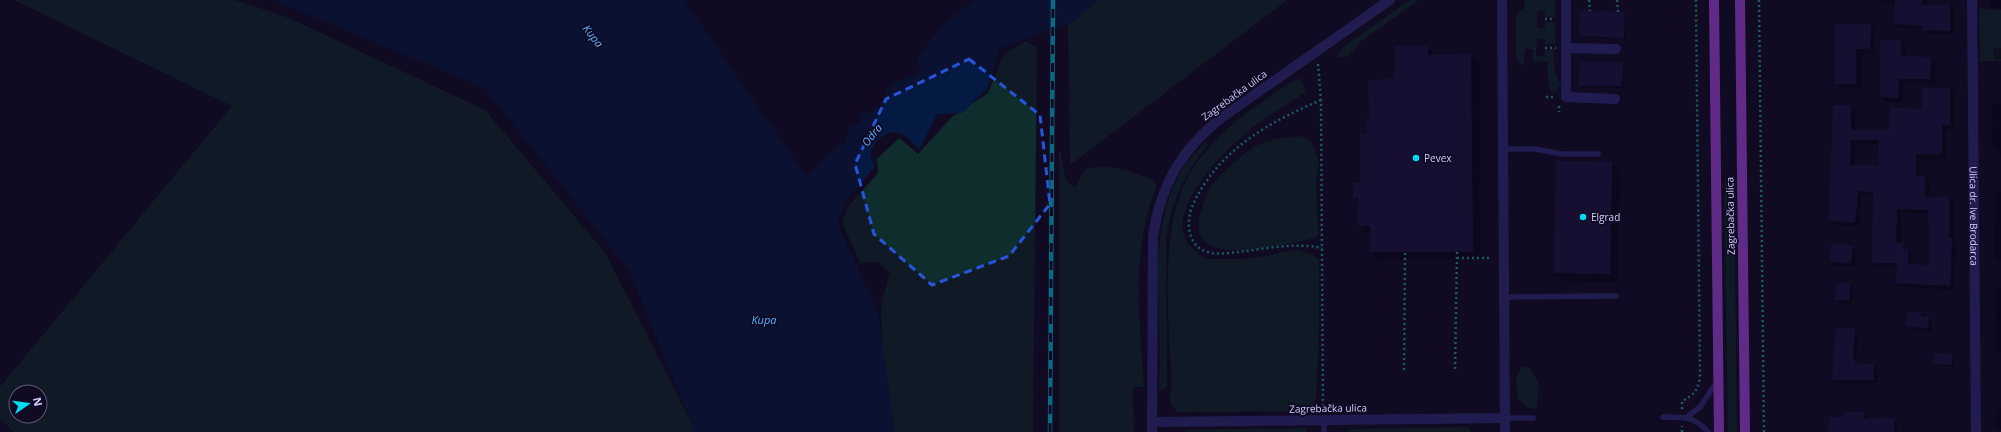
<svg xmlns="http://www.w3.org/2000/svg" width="2001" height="432" viewBox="0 0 2001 432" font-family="'Open Sans',sans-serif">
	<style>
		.green { fill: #0e2d2c; fill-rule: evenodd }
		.water { fill: #051a42 }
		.shadow { fill: #0007; fill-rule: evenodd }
		.building { fill: #201645; fill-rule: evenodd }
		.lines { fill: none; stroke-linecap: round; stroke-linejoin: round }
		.path { stroke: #23bdb5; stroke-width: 2.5; stroke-dasharray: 2 3; stroke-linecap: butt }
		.lane { stroke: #363285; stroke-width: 5.5 }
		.street { stroke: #363285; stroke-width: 10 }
		.primary { stroke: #c153ff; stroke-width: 10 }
		.rail-casing { stroke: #00dbf7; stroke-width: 4.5 }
		.rail { stroke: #100b22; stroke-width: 3; stroke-dasharray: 9; stroke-linecap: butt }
		.marked { fill: none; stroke: #2654da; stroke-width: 3; stroke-dasharray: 8 5; stroke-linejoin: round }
		.poi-dot { fill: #00dbf7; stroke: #100b22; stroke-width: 1.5 }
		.labels { text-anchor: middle; stroke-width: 4; stroke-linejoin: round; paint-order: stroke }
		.street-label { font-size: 10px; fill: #d3ccff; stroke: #100b22 }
		.poi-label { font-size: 10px; fill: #d3ccff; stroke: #100b22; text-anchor: start }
		.water-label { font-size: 11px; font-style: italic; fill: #5ab1ff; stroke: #100b22 }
	</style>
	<rect width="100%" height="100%" fill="#100b22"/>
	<g class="green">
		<path d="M14,0H235L289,18L485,110L606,254L691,422L693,432H14L0,419V387L232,106ZM16,392H40V416H16Z"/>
		<polygon points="1086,0 1287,0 1070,165 1068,14"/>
		<polygon points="1410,0 1419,0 1360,42 1348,56 1338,58 1339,52 1347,44"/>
		<path d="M1525,0H1555V17H1545V11H1537V28H1545V22H1555V44L1545,45V39L1537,38L1536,56L1545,57V50H1554C1554,63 1553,73 1561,84L1554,93L1549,88L1547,62L1533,61V49H1525L1523,66L1518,62L1516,57V17L1517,13L1524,8Z"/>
		<polygon points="1979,8 2001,10 2001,61 1980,61"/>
		<polygon points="1026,41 1037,48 1033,432 885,432 881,304 890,272 877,262 860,263 842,222 847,208 878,173 877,159 899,138 918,154 952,117 988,93 1004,54"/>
		<path d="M1298,79H1301L1306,92C1287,105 1265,117 1247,132C1226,149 1176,201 1183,232C1186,245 1195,252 1206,259H1246L1298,250L1312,255L1319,260V329L1316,399L1307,411L1179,412C1165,403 1171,398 1171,383C1170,325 1160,248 1181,193C1194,158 1225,128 1255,107C1269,98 1283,86 1298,79Z"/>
		<path d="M1301,136L1308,139L1312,143L1319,161L1316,180L1318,234L1315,238C1288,244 1236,257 1212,246C1197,239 1196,226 1201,213C1203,206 1204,199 1208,192C1216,177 1241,155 1256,146C1269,138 1287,138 1301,136Z"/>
		<path d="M1205,142L1208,144C1184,174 1168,207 1166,246L1167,385L1164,389L1161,390L1159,387C1165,315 1143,236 1182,170C1189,159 1197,151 1205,142Z"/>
		<path d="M1059,151L1061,152L1065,177L1070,185L1076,187L1085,170C1107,161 1133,173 1154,180L1157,185C1130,250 1140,319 1144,387H1133L1134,432H1059Z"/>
		<polygon points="1726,178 1732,179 1734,182 1737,432 1728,432 1724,182"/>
		<polygon points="1522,366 1529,367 1539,384 1537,409 1526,407 1518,398 1516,378"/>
		<polygon points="1466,427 1469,428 1471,432 1349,432 1349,429"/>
		<polygon points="1305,428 1306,432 1186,432 1185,430"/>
	</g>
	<path class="water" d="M273,0H684L806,176C817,165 829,154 839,144L848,143L845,138L849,134L847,131L853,125L860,123L861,112L871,113L887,98L885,92L899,80L905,81L907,76H914L921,69L916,62L930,41L945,23L975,0H1099L1073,22L1000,48L987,89L962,113L937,114L919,150C914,144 908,136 900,133C889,129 874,140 871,152C869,157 872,162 875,166L846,201L837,223L878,312L895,432H693L691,422L629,270L484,88Z"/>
	<g class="shadow">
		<polygon points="1876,0 1926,0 1926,6 1950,6 1954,10 1954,34 1928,34 1924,29 1899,28 1895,24 1896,5 1880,4"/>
		<polygon points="1990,0 2001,0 2001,9 1994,9 1990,5"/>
		<polygon points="1624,13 1626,15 1626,39 1582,37 1580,35"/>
		<polygon points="1870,25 1875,30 1875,54 1861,54 1861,89 1841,89 1836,83"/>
		<polygon points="1900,41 1906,46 1905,57 1930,58 1936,63 1935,84 1903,83 1903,103 1886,102 1881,97"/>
		<polygon points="1427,47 1436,55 1471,55 1479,64 1481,259 1379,260 1371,252 1371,234 1367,234 1359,226 1359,203 1354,198 1361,184 1370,119 1396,80"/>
		<polygon points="1993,48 2001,48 2001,60 1996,60 1994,58"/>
		<polygon points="1581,63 1623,63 1625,65 1624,88 1582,88 1580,86"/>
		<path d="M1950,89L1955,93V130H1946L1947,159H1920V177H1925L1930,181L1929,198H1949L1954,203V241L1956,243L1954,290L1902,287L1897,282V267H1878L1873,262L1874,196L1862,195L1859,226L1835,225L1830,221L1851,106L1856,110L1855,131H1890L1923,110ZM1855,145H1880V166H1855ZM1901,213L1929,214L1931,266L1912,265L1913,255L1901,244Z"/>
		<polygon points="1992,104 2001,104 2001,157 2000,154 1993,147"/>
		<polygon points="1611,163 1620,171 1618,282 1564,281 1555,273"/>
		<polygon points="1995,191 2001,191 2001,261 1997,261 1993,257 1994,220 1996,220"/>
		<polygon points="1852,247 1857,252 1855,266 1835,266 1830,262"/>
		<polygon points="1849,284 1853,288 1853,304 1841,303 1836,299"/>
		<polygon points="1996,288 2001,288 2001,353 1995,348"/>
		<polygon points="1921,313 1932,322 1932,332 1912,331 1908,327"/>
		<polygon points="1855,329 1858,333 1856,362 1859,364 1874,365 1877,368 1877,383 1836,383 1833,380"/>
		<polygon points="1952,355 1954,357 1953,367 1936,366 1934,364"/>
		<polygon points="1997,407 2001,407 2001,430 1996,425"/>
		<polygon points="1864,413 1868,417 1868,420 1893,419 1897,423 1897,432 1830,432 1844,418"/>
	</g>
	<g class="building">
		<polygon points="1895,0 1922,0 1922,5 1950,5 1950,31 1923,30 1923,26 1894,24"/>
		<polygon points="1580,10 1625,12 1624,38 1579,36"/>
		<polygon points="1835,24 1871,24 1870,49 1856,49 1856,84 1835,84"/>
		<polygon points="1880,40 1901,40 1901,56 1931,57 1930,79 1899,79 1898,98 1880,97"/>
		<polygon points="1395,46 1428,46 1428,55 1471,54 1473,252 1370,252 1370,226 1358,226 1358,198 1353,198 1353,183 1360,183 1360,133 1367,133 1367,118 1369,118 1368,80 1395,79"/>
		<polygon points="1580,62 1623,62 1622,86 1579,86"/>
		<path d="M1922,88H1950V125H1942V154L1916,155V176H1925V197H1950L1949,238H1952L1950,286L1896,283L1897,263H1872L1873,192L1858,191L1855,222L1829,221L1833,105H1851V130H1889L1890,108L1922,109ZM1851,140H1879V165H1850ZM1897,209L1928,210L1930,265L1908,264V249H1903V243H1896Z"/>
		<polygon points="1556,161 1612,162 1610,274 1554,273"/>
		<polygon points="1831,244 1853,246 1851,263 1829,262"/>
		<polygon points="1836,283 1850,283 1849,300 1835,300"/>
		<polygon points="1907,312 1921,312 1921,316 1929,317 1928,328 1907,327"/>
		<polygon points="1836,328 1855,329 1853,360 1855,360 1855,363 1874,364 1874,380 1832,380"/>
		<polygon points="1933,353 1952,354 1952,365 1933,364"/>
		<polygon points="1843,412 1864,412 1864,419 1894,418 1894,432 1828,432 1829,417 1843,417"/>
	</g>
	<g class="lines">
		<g class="path">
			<polyline points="1589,0 1590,11"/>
			<polyline points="1617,0 1618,12"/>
			<polyline points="1759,0 1764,432"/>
			<polyline points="1545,19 1555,19"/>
			<polyline points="1545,48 1556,48"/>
			<polyline points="1318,64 1321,100 1323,409"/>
			<polyline points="1546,97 1556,97"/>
			<path d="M1321,100C1275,120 1232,142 1203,186C1195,199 1188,211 1189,227C1190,239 1196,249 1208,252C1217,255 1228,253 1238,252C1265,249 1295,242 1322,248"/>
			<polyline points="1559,106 1559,112"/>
			<polyline points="1457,258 1492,258"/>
			<polyline points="1455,369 1457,252"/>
			<polyline points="1404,370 1405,252"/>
			<path d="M1682,409V401C1694,395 1698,390 1700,377L1696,0"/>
			<polyline points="1682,432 1682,426"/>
		</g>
		<g class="lane">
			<polyline points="1503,149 1535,149 1562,154 1598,154"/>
			<polyline points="1504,297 1616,296"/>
			<path d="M1663,417C1682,417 1695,416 1708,432"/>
			<polyline points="1687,417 1700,407 1716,383"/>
			<polyline points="1505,418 1533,418"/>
			<polyline points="1324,420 1324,432"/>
		</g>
		<g class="street">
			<polyline points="1502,0 1505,432"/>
			<polyline points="1566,0 1566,97 1615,99"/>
			<path id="s1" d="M1972,0L1976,432"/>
			<polyline points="1566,48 1616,49"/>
			<polyline points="1152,422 1505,418"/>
			<path d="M1152,432L1153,237C1160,186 1181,150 1221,118L1390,0"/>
		</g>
		<g class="primary">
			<polyline points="1714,0 1719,432"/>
			<polyline points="1740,0 1745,432"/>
		</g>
		<defs>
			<polyline id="rail" points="1050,432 1053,0"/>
		</defs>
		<use href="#rail" class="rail-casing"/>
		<use href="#rail" class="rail"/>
	</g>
	<path d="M0 0H2001V432H0ZM969,59L1040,115L1050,204L1009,256L932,285L874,234L855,164L886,99Z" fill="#100b22" fill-opacity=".55" fill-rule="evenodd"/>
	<path class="marked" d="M969,59L1040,115L1050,204L1009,256L932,285L874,234L855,164L886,99Z"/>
	<g class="poi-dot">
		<circle cx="1416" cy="158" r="4"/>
		<circle cx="1583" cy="217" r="4"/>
	</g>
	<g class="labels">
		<g class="street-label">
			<text transform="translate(1234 95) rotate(-36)" y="4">Zagrebačka ulica</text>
			<text transform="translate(1730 216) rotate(-91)" y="4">Zagrebačka ulica</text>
			<text dy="4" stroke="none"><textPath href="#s1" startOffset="216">Ulica dr. Ive Brodarca</textPath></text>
			<text transform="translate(1328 408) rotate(-1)" y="4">Zagrebačka ulica</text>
		</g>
		<g class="poi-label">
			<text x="1424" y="162">Pevex</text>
			<text x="1591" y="221">Elgrad</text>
		</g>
		<g class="water-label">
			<text transform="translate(593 36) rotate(51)" y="4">Kupa</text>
			<text transform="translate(872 135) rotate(-51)" y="4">Odra</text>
			<text x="764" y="324">Kupa</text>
		</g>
	</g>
	<g transform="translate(28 404) rotate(77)"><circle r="19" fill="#100b22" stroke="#5e587a"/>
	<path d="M0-3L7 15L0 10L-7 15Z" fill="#00dbf7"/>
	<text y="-6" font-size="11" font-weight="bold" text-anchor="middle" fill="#d3ccff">N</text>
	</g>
</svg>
